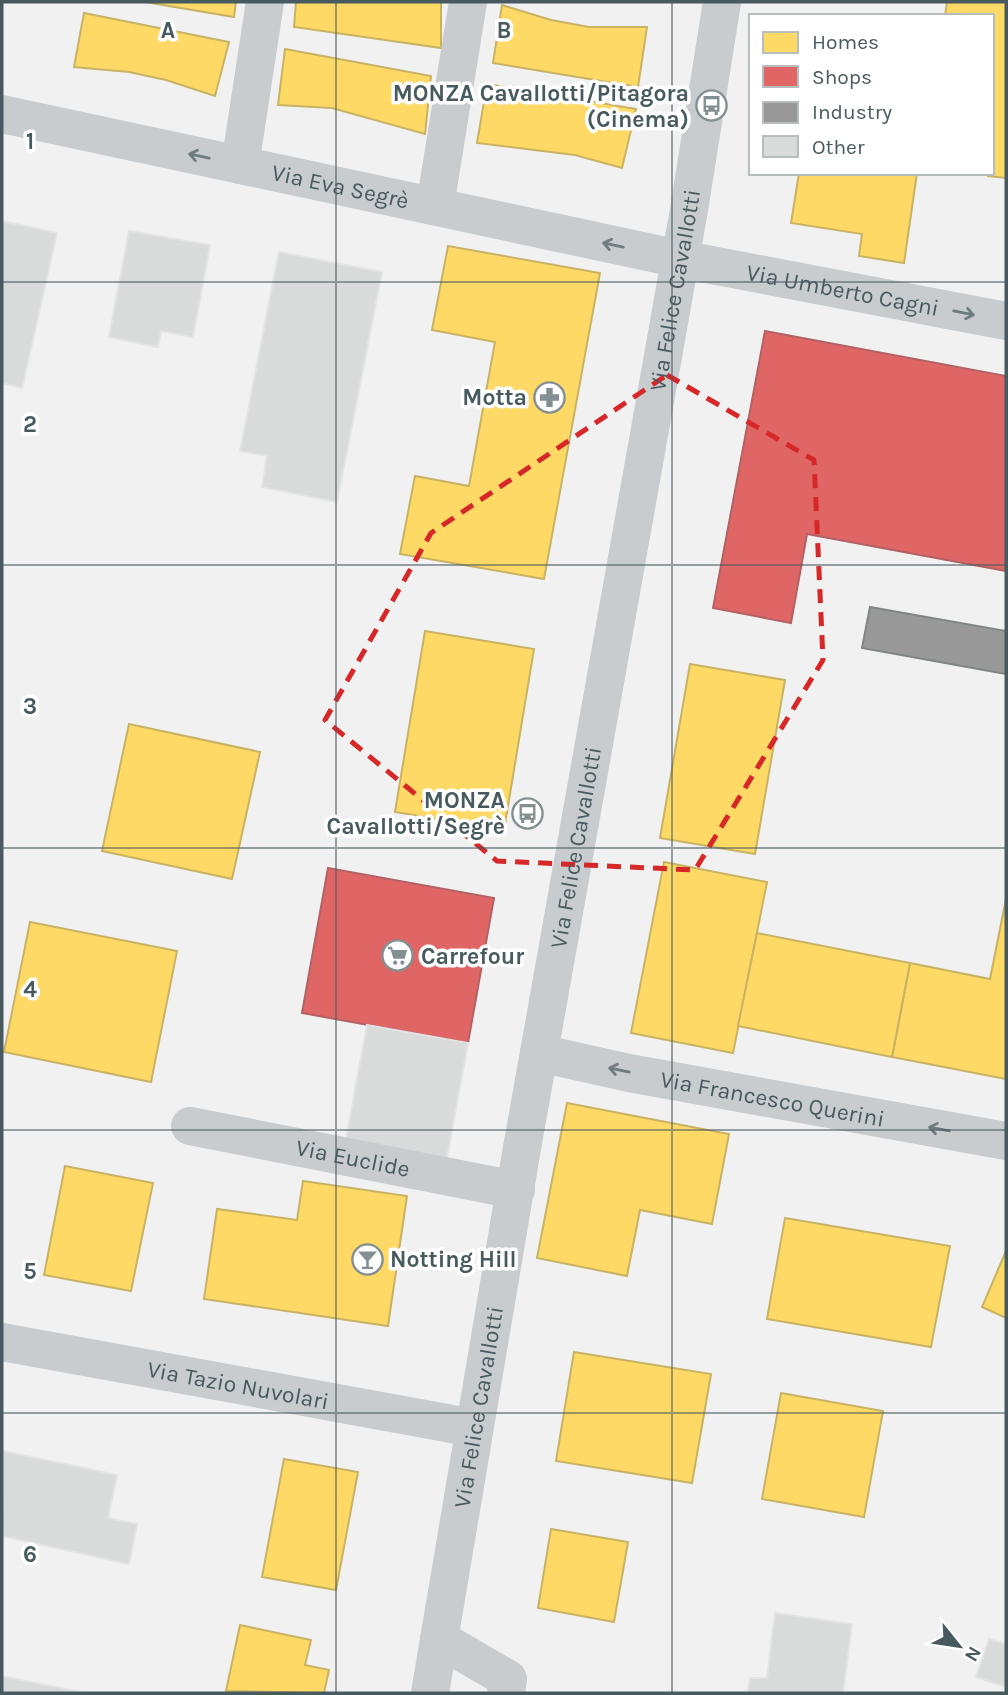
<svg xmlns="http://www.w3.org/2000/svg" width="1008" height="1695" viewBox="0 0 1008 1695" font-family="Karla,sans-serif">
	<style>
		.homes { fill: #ffd966; stroke: #c8b364; stroke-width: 2 }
		.shops { fill: #e06666; stroke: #b26264; stroke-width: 2 }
		.industry { fill: #999; stroke: #808688; stroke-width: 2 }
		.building { fill: #d9dada; stroke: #e3e3e4; stroke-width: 2 }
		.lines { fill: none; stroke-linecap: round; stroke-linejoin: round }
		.minor { stroke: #c8ccce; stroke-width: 38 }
		.oneway { stroke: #6e7c80 }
		.marked { fill: none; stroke: #d62828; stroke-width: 5; stroke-dasharray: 14 9; stroke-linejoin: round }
		.grid { fill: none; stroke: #475a5f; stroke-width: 2; stroke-opacity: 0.55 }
		.labels { text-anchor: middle; stroke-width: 7; stroke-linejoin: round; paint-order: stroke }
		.poi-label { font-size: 23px; font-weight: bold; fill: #475a5f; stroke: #fff; text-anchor: end }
		.street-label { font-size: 23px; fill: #475a5f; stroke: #fff }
		.grid-label { font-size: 23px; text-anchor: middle; font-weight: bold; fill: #475a5f; stroke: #fff; stroke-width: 7; stroke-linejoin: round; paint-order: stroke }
	</style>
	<rect width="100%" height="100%" fill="#f2f1f1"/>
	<g class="homes">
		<polygon points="145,2 236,2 234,17"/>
		<polygon points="296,2 441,2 441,48 294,27"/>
		<polygon points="947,2 1006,2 1006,178 988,176 988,173 992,173 992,16 945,16"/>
		<polygon points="502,5 551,20 589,27 647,27 638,87 493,63"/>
		<polygon points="84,13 229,42 215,96 166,80 129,72 74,67"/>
		<polygon points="285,49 431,76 425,134 332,108 278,105"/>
		<polygon points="487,84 636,109 622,168 575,155 477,143"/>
		<polygon points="799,173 917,173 904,263 859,256 862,234 791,223"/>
		<polygon points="448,246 600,273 544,579 400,554 415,476 469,486 495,342 432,330"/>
		<polygon points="425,631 534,649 504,830 395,812"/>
		<polygon points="690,664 785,680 755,854 660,838"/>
		<polygon points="129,724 260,752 232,879 102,851"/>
		<polygon points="664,862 767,882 733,1053 631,1033"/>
		<polygon points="1006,899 1006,1079 892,1057 910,963 990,979"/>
		<polygon points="30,922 177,951 151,1082 4,1052"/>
		<polygon points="757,933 910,963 892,1057 738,1026"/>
		<polygon points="567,1103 729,1134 712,1224 640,1210 627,1276 537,1258"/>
		<polygon points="65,1166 153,1183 131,1291 44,1275"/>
		<polygon points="303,1181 407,1196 388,1326 204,1299 217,1209 297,1220"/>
		<polygon points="785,1218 950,1246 931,1347 767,1319"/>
		<polygon points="1006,1251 1006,1318 982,1307"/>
		<polygon points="574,1352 711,1374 692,1483 556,1461"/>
		<polygon points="781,1393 883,1411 864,1517 762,1499"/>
		<polygon points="284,1459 358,1472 336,1590 262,1577"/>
		<polygon points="551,1529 628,1542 614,1622 538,1608"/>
		<polygon points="240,1625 311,1640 305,1665 329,1670 324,1693 226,1691"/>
	</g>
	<g class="shops">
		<polygon points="765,331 1006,376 1006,571 807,534 791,623 713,608"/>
		<polygon points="328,868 494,898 468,1043 302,1013"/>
	</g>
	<polygon class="industry" points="870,607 1006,631 1006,674 862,648"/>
	<g class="building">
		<polygon points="2,221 57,233 22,388 2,383"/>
		<polygon points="129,231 210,245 193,337 161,331 158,347 109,337"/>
		<polygon points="279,252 382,272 337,502 262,487 267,456 240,451"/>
		<polygon points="367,1025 468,1043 447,1158 346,1139"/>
		<polygon points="3,1451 117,1475 108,1518 137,1524 129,1564 2,1536"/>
		<polygon points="775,1613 852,1624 843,1693 748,1693 750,1678 767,1678"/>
		<polygon points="989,1639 1006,1644 1006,1687 976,1677"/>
		<polygon points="2,1676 85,1693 2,1693"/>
	</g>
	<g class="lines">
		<g class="minor">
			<path id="s1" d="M2,114L680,259L1006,321"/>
			<polyline points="240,165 265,2"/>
			<polyline points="435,206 468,2"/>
			<path id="s2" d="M539,1053L629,1073L1006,1141"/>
			<path id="s3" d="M190,1126L516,1190"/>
			<path id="s4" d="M2,1342L474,1428"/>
			<polyline points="439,1639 508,1679 506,1693"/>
			<path id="s5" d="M430,1693L522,1148L689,210L722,2"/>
		</g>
	</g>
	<defs><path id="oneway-shaft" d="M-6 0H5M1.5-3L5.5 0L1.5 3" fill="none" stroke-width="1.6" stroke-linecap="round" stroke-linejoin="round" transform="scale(1.75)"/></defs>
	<g class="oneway">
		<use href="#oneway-shaft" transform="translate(199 156) rotate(-168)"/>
		<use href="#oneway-shaft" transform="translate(613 245) rotate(-168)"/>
		<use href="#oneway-shaft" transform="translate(964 313) rotate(11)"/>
		<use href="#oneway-shaft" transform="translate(619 1070) rotate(-168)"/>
		<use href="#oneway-shaft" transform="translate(939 1129) rotate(-170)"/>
	</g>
	<path class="marked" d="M667,375L814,460L823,660L695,870L497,861L325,720L431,533Z"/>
	<path class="grid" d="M336,2V1693M672,2V1693M2,282H1006M2,565H1006M2,848H1006M2,1130H1006M2,1413H1006"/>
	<defs>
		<symbol id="bus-ring" viewBox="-11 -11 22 22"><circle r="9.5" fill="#fff" stroke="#838f92" stroke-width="1.5"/><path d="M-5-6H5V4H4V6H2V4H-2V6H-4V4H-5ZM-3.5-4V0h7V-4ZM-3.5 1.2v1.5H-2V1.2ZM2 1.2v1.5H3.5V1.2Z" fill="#838f92"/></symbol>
		<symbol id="pharmacy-ring" viewBox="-11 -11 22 22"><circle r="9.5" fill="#fff" stroke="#838f92" stroke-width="1.5"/><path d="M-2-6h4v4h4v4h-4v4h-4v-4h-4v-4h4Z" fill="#838f92"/></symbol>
		<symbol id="supermarket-ring" viewBox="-11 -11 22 22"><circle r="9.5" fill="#fff" stroke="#838f92" stroke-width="1.5"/><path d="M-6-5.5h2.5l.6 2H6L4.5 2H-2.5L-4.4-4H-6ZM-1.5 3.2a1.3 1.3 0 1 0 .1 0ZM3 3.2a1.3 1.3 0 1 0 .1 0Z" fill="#838f92"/></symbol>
		<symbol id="bar-ring" viewBox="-11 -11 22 22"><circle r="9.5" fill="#fff" stroke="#838f92" stroke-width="1.5"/><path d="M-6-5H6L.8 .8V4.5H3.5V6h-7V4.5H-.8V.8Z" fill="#838f92"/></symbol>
	</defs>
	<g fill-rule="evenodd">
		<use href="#bus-ring" x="694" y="88" width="35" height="35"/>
		<use href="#pharmacy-ring" x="532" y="380" width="35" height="35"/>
		<use href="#bus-ring" x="510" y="796" width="35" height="35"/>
		<use href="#supermarket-ring" x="380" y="938" width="35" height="35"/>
		<use href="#bar-ring" x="350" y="1242" width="35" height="35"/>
	</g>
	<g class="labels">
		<g class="poi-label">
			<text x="689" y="101">MONZA Cavallotti/Pitagora<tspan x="689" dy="26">(Cinema)</tspan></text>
			<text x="527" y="405">Motta</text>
			<text x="505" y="808">MONZA<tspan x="505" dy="26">Cavallotti/Segrè</tspan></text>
			<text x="421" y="964" text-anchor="start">Carrefour</text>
			<text x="390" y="1267" text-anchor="start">Notting Hill</text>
		</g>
		<g class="street-label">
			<text dy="8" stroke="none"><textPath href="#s1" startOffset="346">Via Eva Segrè</textPath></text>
			<text dy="8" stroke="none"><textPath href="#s5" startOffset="1424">Via Felice Cavallotti</textPath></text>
			<text dy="8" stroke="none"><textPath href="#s1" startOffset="859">Via Umberto Cagni</textPath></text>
			<text dy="8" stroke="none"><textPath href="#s5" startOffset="858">Via Felice Cavallotti</textPath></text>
			<text dy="8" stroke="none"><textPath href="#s2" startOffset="238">Via Francesco Querini</textPath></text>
			<text dy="8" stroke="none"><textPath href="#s3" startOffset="166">Via Euclide</textPath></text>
			<text dy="8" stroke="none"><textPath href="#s4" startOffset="240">Via Tazio Nuvolari</textPath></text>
			<text dy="8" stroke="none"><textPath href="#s5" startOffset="290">Via Felice Cavallotti</textPath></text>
		</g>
	</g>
	<g class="grid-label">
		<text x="168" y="38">A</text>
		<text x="504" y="38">B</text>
		<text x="30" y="149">1</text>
		<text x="30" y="432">2</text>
		<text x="30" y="714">3</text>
		<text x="30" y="997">4</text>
		<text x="30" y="1279">5</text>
		<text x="30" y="1562">6</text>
	</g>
	<rect width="1008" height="1695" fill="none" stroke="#475a5f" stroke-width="7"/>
	<rect x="749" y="14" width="245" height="161" fill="#ffffff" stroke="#b5bdbf" stroke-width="2"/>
	<rect x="763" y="32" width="35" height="21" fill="#ffd966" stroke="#b5bdbf" stroke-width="2"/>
	<text x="812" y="49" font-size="21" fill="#475a5f">Homes</text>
	<rect x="763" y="66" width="35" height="21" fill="#e06666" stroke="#b5bdbf" stroke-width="2"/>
	<text x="812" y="84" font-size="21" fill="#475a5f">Shops</text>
	<rect x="763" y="102" width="35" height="21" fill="#999999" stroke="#b5bdbf" stroke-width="2"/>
	<text x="812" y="119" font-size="21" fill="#475a5f">Industry</text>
	<rect x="763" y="136" width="35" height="21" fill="#d9dada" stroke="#b5bdbf" stroke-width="2"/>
	<text x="812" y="154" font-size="21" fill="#475a5f">Other</text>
	<g transform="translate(959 1646) rotate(120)" stroke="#ffffff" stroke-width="5" paint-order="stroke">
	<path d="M0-5L12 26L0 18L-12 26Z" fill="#475a5f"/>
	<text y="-10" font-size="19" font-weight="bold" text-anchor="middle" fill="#475a5f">N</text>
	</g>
</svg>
